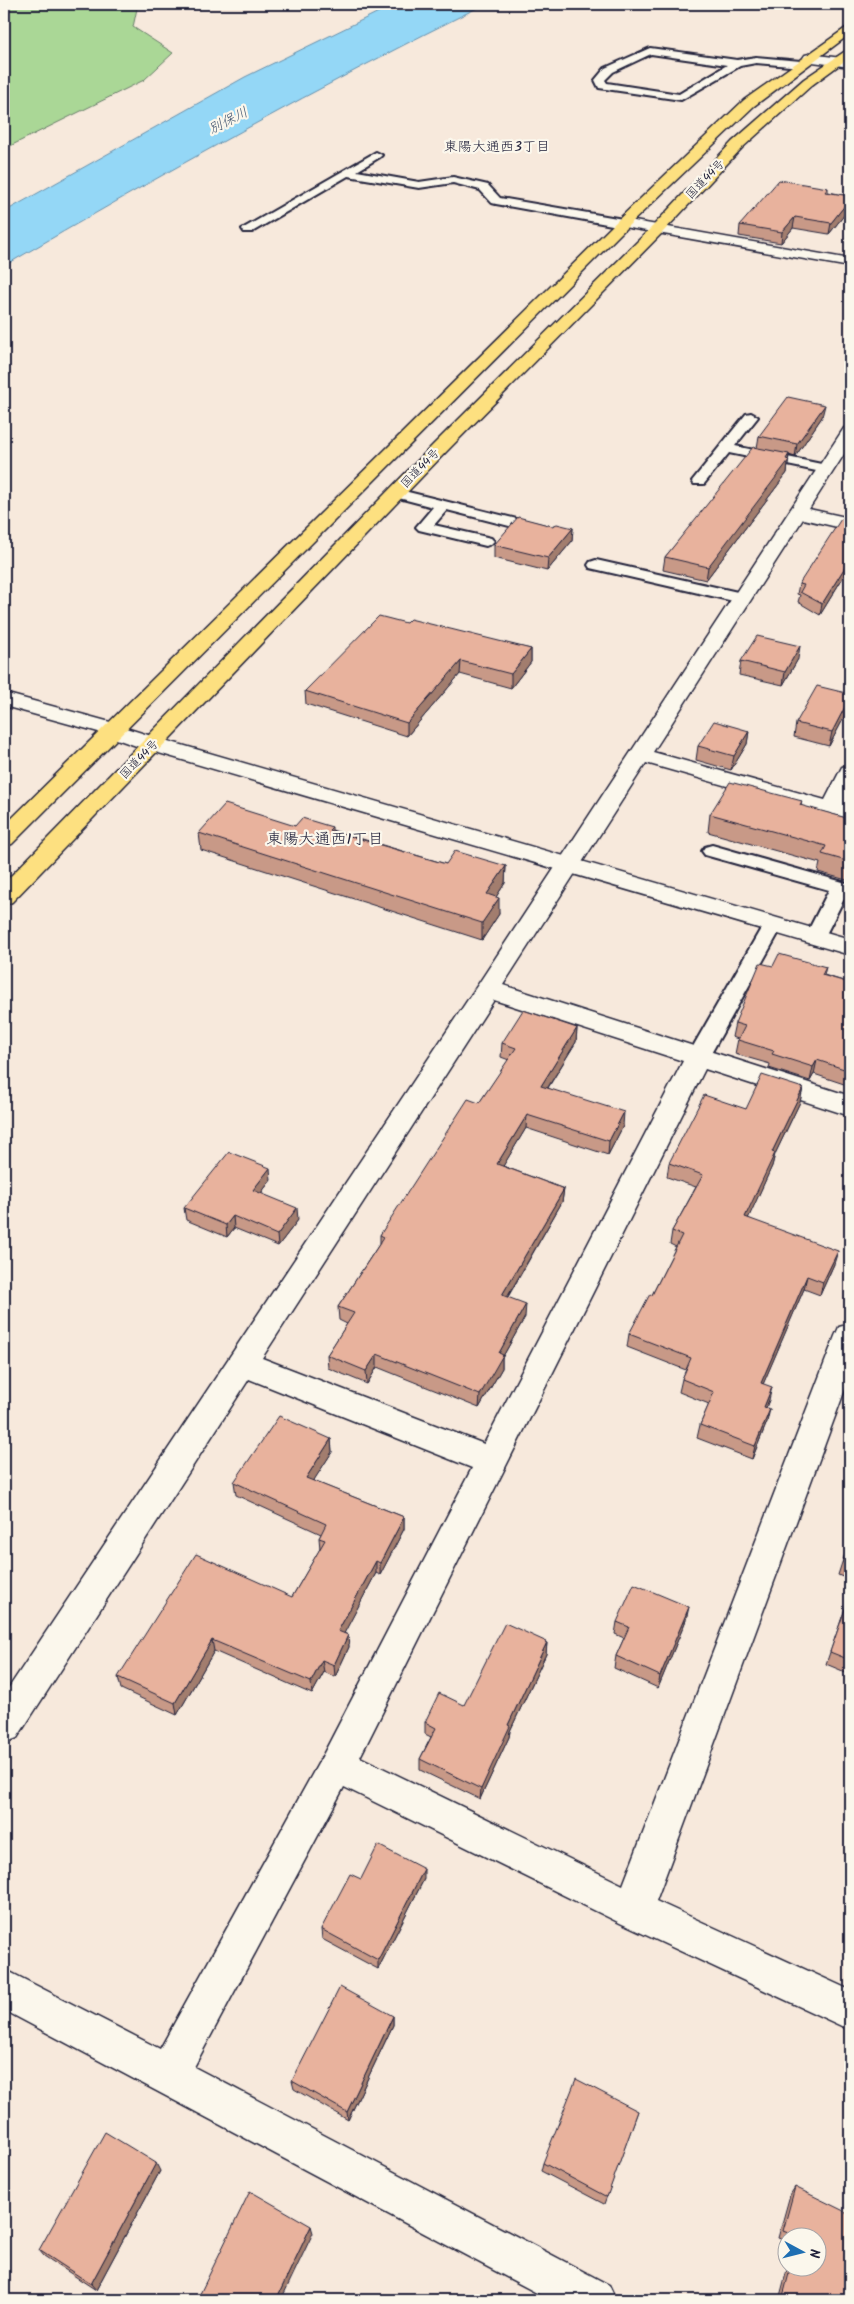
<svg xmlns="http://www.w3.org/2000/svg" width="854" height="2304" viewBox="0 0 854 2304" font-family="Kalam,'Klee One',sans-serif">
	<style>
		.green { fill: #aad796; stroke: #667c68 }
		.water { fill: #94d7f6; stroke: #668fab }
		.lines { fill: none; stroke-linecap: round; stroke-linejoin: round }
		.service-casing { stroke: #22223b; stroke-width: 4 }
		.minor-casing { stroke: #22223b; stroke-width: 3 }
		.tertiary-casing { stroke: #22223b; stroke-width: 3 }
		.trunk-casing { stroke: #22223b; stroke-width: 3 }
		.service { fill: #fbf7ec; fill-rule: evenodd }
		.minor { fill: #fbf7ec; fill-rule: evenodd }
		.tertiary { fill: #fbf7ec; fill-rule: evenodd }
		.trunk { fill: #fde080; fill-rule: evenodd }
		.wall { fill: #c89987; stroke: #22223b }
		.shaded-wall { fill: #a27d6e; stroke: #22223b }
		.building { fill: #e8b29d; stroke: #22223b }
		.labels { text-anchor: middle; stroke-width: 4.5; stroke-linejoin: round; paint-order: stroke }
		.far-street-label { font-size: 12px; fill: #22223b; stroke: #fbf7ec }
		.far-water-label { font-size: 14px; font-style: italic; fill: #445873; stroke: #fbf7ec }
		.far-neighbourhood-label { font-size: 14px; fill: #22223b; stroke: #fbf7ec }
		.neighbourhood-label { font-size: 16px; fill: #22223b; stroke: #fbf7ec }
	</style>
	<rect width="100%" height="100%" fill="#f7e9dc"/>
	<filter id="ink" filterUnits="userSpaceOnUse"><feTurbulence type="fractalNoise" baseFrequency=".02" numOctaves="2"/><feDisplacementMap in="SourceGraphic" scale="10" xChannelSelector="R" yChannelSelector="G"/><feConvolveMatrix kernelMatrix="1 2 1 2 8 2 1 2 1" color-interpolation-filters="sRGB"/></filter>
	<g filter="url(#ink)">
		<polygon class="green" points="4,4 138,4 133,27 173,53 144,80 4,149"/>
		<path class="water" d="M395,4H485C321,85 162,174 4,266V212L245,77Z"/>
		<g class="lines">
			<defs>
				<g id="service">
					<path d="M650,48L737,60L756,57L801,61L806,64L801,67L756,63L740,66L681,100L599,88L595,80L605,68ZM651,54L727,65L679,94L607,83L605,80L613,72Z"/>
					<polygon points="376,152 382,155 380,157 357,171 419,182 453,177 488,185 500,198 623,219 629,223 623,227 496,204 492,203 480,190 453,183 419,188 348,176 252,232 244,232 242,229"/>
					<polygon points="751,413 758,417 735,446 831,466 833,469 831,472 826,473 729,453 704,484 694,484 692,481 746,414"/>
					<polygon points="396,489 549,527 552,530 549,533 544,535 447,510 434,525 491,538 494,541 491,544 486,546 419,530 416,527 433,507 391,496 389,493"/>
					<polygon points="596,560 742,593 748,595 750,598 748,601 742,603 590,568 588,565 590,562"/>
					<polygon points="712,845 850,884 850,896 846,895 822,942 815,944 808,942 805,937 829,890 705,855 702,851 705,847"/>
					<polygon points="773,918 780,920 783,925 709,1057 706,1062 698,1065 690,1062 687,1057 763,925 766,920"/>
				</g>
				<g id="minor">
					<polygon points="809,54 850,59 850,67 805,61 803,58 805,55"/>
					<polygon points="623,219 850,259 850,267 618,226 616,223 618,220"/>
					<path d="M850,427V445L809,509L850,518V530L803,519L653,752L825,800L842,767L850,765V793L844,805L850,807V821L646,763L503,985L850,1096V1116L705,1069L360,1757L623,1885L835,1336L839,1327L850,1324V1376L656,1901L850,1990V2030L620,1923L344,1787L194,2067L609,2285L616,2300H550L4,2010V1969L160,2049L324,1753L472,1468L249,1379L17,1738L4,1743V1695L479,983L844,428ZM494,1000L683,1061L484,1444L262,1358Z"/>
					<polygon points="4,693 121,725 124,730 121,735 113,736 4,706"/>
				</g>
				<polygon id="tertiary" points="113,724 161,739 850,939 850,955 145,749 105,735 102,730 105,725"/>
				<g id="trunk">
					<polygon points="850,25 850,34 754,106 628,226 12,844 4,846 4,826 618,220 744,100"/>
					<polygon points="850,48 850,57 812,85 742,148 663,232 445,453 12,902 4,905 4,883 433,445 653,226 732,142 804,79"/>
				</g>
			</defs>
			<use href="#service" class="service-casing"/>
			<use href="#minor" class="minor-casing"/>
			<use href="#tertiary" class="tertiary-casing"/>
			<use href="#trunk" class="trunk-casing"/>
			<use href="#service" class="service"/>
			<use href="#minor" class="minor"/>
			<use href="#tertiary" class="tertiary"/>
			<use href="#trunk" class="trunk"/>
		</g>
		<g class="wall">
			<polygon points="828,188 828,192 850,196 850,208 829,234 793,228 781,243 739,236 740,225"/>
			<polygon points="822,417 795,457 789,455 787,473 706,580 663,570 665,557 757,448 759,436"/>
			<polygon points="850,502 850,517 847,515 849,505"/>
			<polygon points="850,521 850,566 820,615 798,602 800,595 797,594 799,584"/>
			<polygon points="573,528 572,541 547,571 494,558 494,545"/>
			<polygon points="406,623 531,649 531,662 511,688 460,674 407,736 306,704 305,691"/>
			<polygon points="798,659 783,685 739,675 741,661"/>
			<polygon points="849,708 829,746 794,737 796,723"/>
			<polygon points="749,731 747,744 731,770 696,760 698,746"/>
			<polygon points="802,801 801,806 850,819 850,881 818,872 820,863 708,832 710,814"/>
			<polygon points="295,826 332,827 332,830 446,864 506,866 505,883 496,897 499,914 482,940 201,850 199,833"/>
			<polygon points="773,966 826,967 824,975 850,983 850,1086 814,1074 810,1081 769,1068 770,1064 735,1054 738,1039 732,1037 735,1023"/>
			<polygon points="577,1028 576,1042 548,1088 623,1126 608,1155 526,1128 503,1166 564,1189 562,1202 508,1297 525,1317 502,1358 502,1368 479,1408 377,1367 367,1384 328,1368 327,1355 347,1324 339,1320 338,1307 380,1243 380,1235 479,1103 509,1060 501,1057 502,1043"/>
			<polygon points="803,1088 800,1102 775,1154 772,1166 748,1218 834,1264 820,1295 804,1289 763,1384 769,1400 766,1407 767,1422 752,1459 697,1438 700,1425 709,1404 679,1392 682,1379 686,1370 627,1347 629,1334 652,1295 676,1247 670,1244 672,1231 696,1187 667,1177 669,1163 746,1109"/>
			<polygon points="271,1180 261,1193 298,1220 278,1246 234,1228 227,1237 186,1220 184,1208"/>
			<polygon points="331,1439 332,1452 313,1481 404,1517 404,1529 380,1575 376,1573 344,1633 348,1635 349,1647 335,1677 324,1672 312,1694 214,1651 177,1715 121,1689 118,1677 292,1597 320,1549 319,1538 321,1534 236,1495 234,1482"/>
			<polygon points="850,1538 850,1580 838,1575"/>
			<polygon points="850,1594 850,1674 826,1664"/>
			<polygon points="686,1620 658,1688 614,1668 616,1656 624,1638 615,1634 617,1622"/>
			<polygon points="547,1642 546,1654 510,1731 509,1737 480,1799 420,1770 420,1759 431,1737 425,1734 425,1722 464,1705"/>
			<polygon points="361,1879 424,1879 378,1969 322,1939 321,1929"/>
			<polygon points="393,2016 393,2025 348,2120 294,2089 292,2081"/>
			<polygon points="638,2111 604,2204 541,2171 543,2163"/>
			<polygon points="160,2171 96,2290 44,2256 39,2250"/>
			<polygon points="795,2187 850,2300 779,2300 788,2266 816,2266 816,2236 786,2236 786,2241 778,2238 790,2195"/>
		</g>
		<g class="shaded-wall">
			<polygon points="850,199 850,208 829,234 831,223"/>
			<polygon points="795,217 793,228 781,243 782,232"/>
			<polygon points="825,405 822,417 795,457 797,444"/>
			<polygon points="789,454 787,473 706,580 708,567"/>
			<polygon points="573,528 572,541 547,571 548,558"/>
			<polygon points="850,559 850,566 820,615 822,604"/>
			<polygon points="800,646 798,659 783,685 785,672"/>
			<polygon points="531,649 531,662 511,688 511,674"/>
			<polygon points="461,661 460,674 407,736 407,723"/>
			<polygon points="850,697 849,708 829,746 832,732"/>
			<polygon points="749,731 747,744 731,770 734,756"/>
			<polygon points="506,866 505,883 487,911 487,894"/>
			<polygon points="499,898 499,914 482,940 482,923"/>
			<polygon points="577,1028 576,1042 540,1100 541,1086"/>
			<polygon points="817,1060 814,1074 810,1081 813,1067"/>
			<polygon points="803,1088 800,1102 775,1154 772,1166 743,1230 745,1217 772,1152"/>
			<polygon points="624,1112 623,1126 608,1155 609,1141"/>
			<polygon points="527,1115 526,1128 496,1178 497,1164"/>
			<polygon points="270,1168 271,1180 254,1202 253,1190"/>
			<polygon points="564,1189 562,1202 501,1308 502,1295"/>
			<polygon points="297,1208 298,1220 278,1246 277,1235"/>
			<polygon points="233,1216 234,1228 227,1237 226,1225"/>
			<polygon points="838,1251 834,1264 820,1295 823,1282"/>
			<polygon points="807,1276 804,1289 758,1396 761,1383"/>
			<polygon points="526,1304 525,1317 502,1358 502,1368 479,1408 480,1395 499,1353"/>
			<polygon points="377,1354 377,1367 367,1384 366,1371"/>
			<polygon points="772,1387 769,1400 761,1420 764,1407"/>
			<polygon points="770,1409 767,1422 752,1459 755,1446"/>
			<polygon points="331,1439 332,1452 307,1491 306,1478"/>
			<polygon points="404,1517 404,1529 380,1575 380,1563"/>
			<polygon points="376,1561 376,1573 339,1643 338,1631"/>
			<polygon points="689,1607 686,1620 658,1688 660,1676"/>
			<polygon points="348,1635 349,1647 335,1677 334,1665"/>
			<polygon points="212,1640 214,1651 177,1715 175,1703"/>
			<polygon points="547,1642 546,1654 510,1731 509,1737 480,1799 481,1789 508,1725"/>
			<polygon points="322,1660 324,1672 312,1694 311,1682"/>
			<polygon points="424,1869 424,1879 378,1969 378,1960"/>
			<polygon points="393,2016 393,2025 348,2120 347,2112"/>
			<polygon points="156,2163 160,2171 96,2290 91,2284"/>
			<polygon points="311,2226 313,2233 281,2300 276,2300"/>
		</g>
		<g class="building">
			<polygon points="779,180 828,188 825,192 850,196 850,199 831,223 795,217 782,232 740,225"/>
			<polygon points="788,397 825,405 797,444 759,436"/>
			<polygon points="753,447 789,454 786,459 789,460 708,567 665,557"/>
			<polygon points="518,517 552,526 557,524 573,528 548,558 494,545"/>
			<polygon points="841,519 850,521 850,559 822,604 800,592 804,585 799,584"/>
			<polygon points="379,616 406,623 410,619 531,649 511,674 461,661 407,723 305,691"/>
			<polygon points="757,636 800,646 785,672 741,661"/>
			<polygon points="817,686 850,694 850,697 832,732 796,723"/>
			<polygon points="714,721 749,731 734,756 698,746"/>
			<polygon points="730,782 802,801 800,805 850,819 850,862 822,854 826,846 710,814"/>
			<polygon points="225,804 295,826 302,818 332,827 329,830 446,864 455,851 506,866 487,894 499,898 482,923 199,833"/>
			<polygon points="779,954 826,967 822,975 850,983 850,1071 817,1060 813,1067 772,1054 774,1051 738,1040 745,1026 735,1023 760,963 773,966"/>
			<polygon points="523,1010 577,1028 541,1086 624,1112 609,1141 527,1115 497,1164 564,1189 502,1295 526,1304 499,1353 503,1355 480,1395 377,1354 366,1371 327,1355 354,1313 338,1307 384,1237 380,1235 468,1099 479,1103 516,1048 502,1043"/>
			<polygon points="762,1075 803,1088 772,1152 775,1153 745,1217 838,1251 823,1282 807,1276 761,1383 772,1387 764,1407 770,1409 755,1446 700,1425 714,1392 682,1379 691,1358 629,1334 650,1294 652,1295 682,1235 672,1231 703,1175 669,1163 704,1095 746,1109"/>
			<polygon points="229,1152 270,1168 253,1190 297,1208 277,1235 233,1216 226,1225 184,1208"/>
			<polygon points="279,1416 331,1439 306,1478 404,1517 380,1563 376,1561 338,1631 348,1635 334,1665 322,1660 311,1682 212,1640 175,1703 118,1677 196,1554 292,1597 325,1540 319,1538 326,1524 234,1482"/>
			<polygon points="850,1539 850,1566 843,1563"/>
			<polygon points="634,1584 689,1607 660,1676 616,1656 629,1627 617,1622"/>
			<polygon points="850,1595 850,1660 830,1652"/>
			<polygon points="505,1623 547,1642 508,1725 510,1726 481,1789 420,1759 436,1728 425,1722 439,1693 464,1705"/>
			<polygon points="378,1845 424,1869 378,1960 321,1929 350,1874 361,1879"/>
			<polygon points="340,1987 393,2016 347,2112 292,2081"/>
			<polygon points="576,2079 638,2111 607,2197 543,2163"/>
			<polygon points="105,2132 156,2163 91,2284 39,2250"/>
			<polygon points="795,2187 850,2214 850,2300 782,2300 791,2266 816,2266 816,2236 796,2236 783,2231"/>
			<polygon points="250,2191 311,2226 276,2300 197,2300"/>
		</g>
	</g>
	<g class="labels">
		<g class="far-street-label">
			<text transform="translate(705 179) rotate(-46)" y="4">国道44号</text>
			<text transform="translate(420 468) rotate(-46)" y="4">国道44号</text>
			<text transform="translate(139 759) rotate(-46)" y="4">国道44号</text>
		</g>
		<g class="far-water-label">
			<text transform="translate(228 120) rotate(-27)" y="5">別保川</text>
		</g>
		<g class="far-neighbourhood-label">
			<text x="497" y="151">東陽大通西3丁目</text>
		</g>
		<g class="neighbourhood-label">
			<text x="325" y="844">東陽大通西1丁目</text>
		</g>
	</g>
	<rect width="854" height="2304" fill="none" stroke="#fbf7ec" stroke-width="20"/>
	<rect x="10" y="10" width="834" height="2284" fill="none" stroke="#22223b" stroke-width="2" filter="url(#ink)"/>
	<g transform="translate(802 2252) rotate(97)"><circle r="24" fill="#fbf7ec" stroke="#a4a2a5"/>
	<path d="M0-4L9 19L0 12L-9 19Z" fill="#1f6fb2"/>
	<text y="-8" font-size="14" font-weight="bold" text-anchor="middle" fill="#22223b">N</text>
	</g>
</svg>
